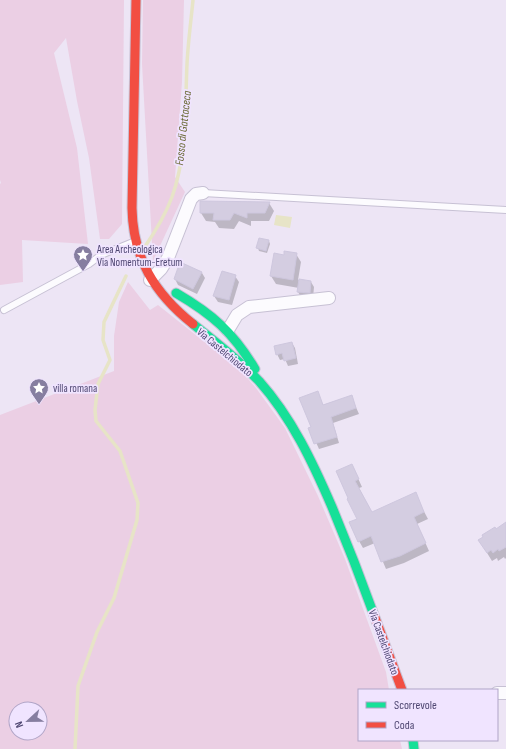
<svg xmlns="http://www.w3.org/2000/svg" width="506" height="749" viewBox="0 0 506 749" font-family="'Sofia Sans Condensed',sans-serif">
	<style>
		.green { fill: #ebcfe4; fill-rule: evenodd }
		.water { fill: #e7e4c7 }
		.shadow { fill: #0003 }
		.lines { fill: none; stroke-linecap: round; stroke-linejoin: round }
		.stream { stroke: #e7e4c7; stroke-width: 3.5 }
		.building { fill: #d4cde1; stroke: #cec7de }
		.lane-casing { stroke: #c7c1d4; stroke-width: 8 }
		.street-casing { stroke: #c7c1d4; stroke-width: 14 }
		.fast-casing { stroke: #c8c2d6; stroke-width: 11 }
		.jam-casing { stroke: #c8c2d6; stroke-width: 11 }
		.lane { stroke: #fcfbfe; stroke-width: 6 }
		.street { stroke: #fcfbfe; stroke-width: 12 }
		.fast { stroke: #16e098; stroke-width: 9 }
		.jam { stroke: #f24e42; stroke-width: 9 }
		.labels { text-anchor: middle; stroke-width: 3.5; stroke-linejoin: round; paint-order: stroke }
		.poi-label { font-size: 11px; fill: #4f4772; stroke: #f0e4ff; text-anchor: start }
		.street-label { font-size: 11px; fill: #4f4772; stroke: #f0e4ff }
		.water-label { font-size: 12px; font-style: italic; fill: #6a6a35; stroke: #f0e4ff }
	</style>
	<rect width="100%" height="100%" fill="#ede5f5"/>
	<g class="green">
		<polygon points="0,0 124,0 122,224 109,239 100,239 89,158 77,101 66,38 54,53 77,148 88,244 22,240 23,282 0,285 0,184 1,183 0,180"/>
		<polygon points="143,0 184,0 182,82 175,177 185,192 153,261 142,64"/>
		<path d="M128,282L150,310L158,305L241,371L256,388L285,428L318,496L345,559L386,672L389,690H359V740H400L402,749H0V415L114,371V336L119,302ZM16,709H40V733H16Z"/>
	</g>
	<polygon class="water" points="276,215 292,217 290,228 274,225"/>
	<g class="shadow">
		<polygon points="269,203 274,211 269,221 251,221 251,226 239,221 234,229 219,228 215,222 206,221 201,213"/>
		<polygon points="269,241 270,244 267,253 259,251 258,248"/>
		<polygon points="296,254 301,262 298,280 311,282 314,287 313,298 301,297 298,292 299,288 276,284 271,276 284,256"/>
		<polygon points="181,264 202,273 205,278 197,294 178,285 175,279"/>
		<polygon points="222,273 235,276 239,282 232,305 218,302 214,296"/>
		<polygon points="292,343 295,348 298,364 288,366 285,359 280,360 277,354"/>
		<polygon points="317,392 323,405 351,396 359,414 333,423 339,443 319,449 310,429 312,428"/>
		<polygon points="352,465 362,487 359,488 372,513 418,500 428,519 417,524 429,551 404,563 386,569 375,543 363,548 359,541 358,519"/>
		<polygon points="506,529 506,558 505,559 504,557 498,561 497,558 492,561 484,548 496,530"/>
	</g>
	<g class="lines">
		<g class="stream">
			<path d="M144,248C155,232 165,216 172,197C187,155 185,108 187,64C188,43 191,21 193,0"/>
			<polyline points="75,749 78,686 97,632 114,598 137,520 138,503 120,451 96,421 95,410 98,384 110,360 103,340 104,322 126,276"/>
		</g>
	</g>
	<g class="building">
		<polygon points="200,201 201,201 270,202 265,213 247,213 247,218 234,213 230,220 213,220 214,213 200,213"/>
		<polygon points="259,238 269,240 266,251 256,248"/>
		<polygon points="284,251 297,253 293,280 270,276 274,253 284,255"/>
		<polygon points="180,262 202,272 193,289 174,279"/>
		<polygon points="222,271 236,275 229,300 213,296"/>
		<polygon points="299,279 311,281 310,293 297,292"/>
		<polygon points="292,342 296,358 284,361 282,353 276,355 274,346"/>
		<polygon points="318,391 323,405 352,395 356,408 331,417 337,437 314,444 308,428 311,427 299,398"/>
		<polygon points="352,464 359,479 355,481 372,512 416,492 424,512 414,517 426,543 400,556 381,562 371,536 358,542 349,522 357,519 347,499 348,498 336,471"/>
		<polygon points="506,522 506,547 499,551 498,549 493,553 491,550 487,553 478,540 483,537 482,535 495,527 496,529"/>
	</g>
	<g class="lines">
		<defs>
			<g id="lane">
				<polyline points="203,193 506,210"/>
				<polyline points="4,310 89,264 101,255 133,242"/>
			</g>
			<g id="street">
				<polyline points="150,280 161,269 168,258 191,199 196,194 203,193"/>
				<polyline points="228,330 237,315 249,307 329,298"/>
				<polyline points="497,693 506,693"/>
			</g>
			<g id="fast">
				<path d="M176,293C212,314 233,332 255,369"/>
				<path d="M193,324C215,342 239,360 259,381C292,418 313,463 332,507C347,543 361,579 374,615"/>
				<polyline points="413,740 414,749"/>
			</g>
			<g id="jam">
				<path d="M136,0L132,208C133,258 154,293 193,324"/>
				<polyline points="374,615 402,690"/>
			</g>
		</defs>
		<use href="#lane" class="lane-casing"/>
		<use href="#street" class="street-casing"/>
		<use href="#fast" class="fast-casing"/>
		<use href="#jam" class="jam-casing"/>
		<use href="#lane" class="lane"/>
		<use href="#street" class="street"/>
		<use href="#fast" class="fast"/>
		<use href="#jam" class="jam"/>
	</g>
	<defs>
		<symbol id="sight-pin" viewBox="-11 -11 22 30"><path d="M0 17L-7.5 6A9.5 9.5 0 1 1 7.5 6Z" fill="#867ea0" stroke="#f0e4ff"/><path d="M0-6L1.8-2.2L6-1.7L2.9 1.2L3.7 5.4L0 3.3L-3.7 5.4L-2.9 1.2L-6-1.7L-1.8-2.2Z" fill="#fff"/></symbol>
	</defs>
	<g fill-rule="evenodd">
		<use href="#sight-pin" x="72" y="244" width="22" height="30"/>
		<use href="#sight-pin" x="28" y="377" width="22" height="30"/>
	</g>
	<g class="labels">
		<g class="poi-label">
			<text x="97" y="253">Area Archeologica<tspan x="97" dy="13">Via Nomentum-Eretum</tspan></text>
			<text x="53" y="392">villa romana</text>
		</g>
		<g class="street-label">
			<text transform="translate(225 352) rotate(40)" y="4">Via Castelchiodato</text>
			<text transform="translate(384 642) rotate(70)" y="4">Via Castelchiodato</text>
		</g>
		<g class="water-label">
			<text transform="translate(183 128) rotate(-84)" y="4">Fosso di Gattaceca</text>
		</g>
	</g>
	<rect x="358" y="689" width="140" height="52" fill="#f0e4ff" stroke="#b0a5c7"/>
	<rect x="366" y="702" width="20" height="6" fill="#16e098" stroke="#b0a5c7"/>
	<text x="394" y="709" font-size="12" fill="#4f4772">Scorrevole</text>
	<rect x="366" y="722" width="20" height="6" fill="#f24e42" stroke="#b0a5c7"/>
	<text x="394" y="729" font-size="12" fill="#4f4772">Coda</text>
	<g transform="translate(28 721) rotate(248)"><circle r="19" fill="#f0e4ff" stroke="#b0a5c7"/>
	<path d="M0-3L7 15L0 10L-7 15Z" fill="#867ea0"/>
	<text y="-6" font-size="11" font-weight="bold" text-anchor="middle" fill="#4f4772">N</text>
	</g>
</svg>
